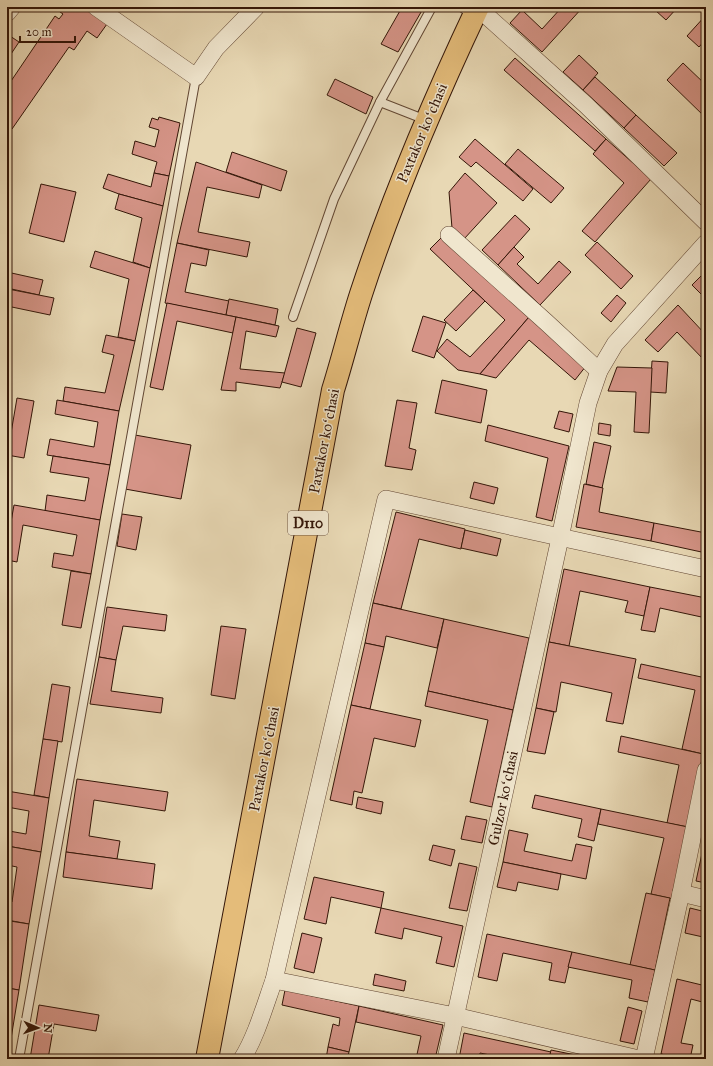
<svg xmlns="http://www.w3.org/2000/svg" width="713" height="1066" viewBox="0 0 713 1066" font-family="'IM FELL Great Primer',serif">
	<style>
		.building { fill: #d59487; stroke: #341608 }
		.lines { fill: none; stroke-linecap: round; stroke-linejoin: round }
		.service-casing { stroke: #614633; stroke-width: 10 }
		.minor-casing { stroke: #614633; stroke-width: 18 }
		.primary-casing { stroke: #341608; stroke-width: 24 }
		.service { stroke: #f0e6ce; stroke-width: 8 }
		.minor { stroke: #f0e6ce; stroke-width: 17 }
		.primary { stroke: #e4bc7a; stroke-width: 22 }
		.labels { text-anchor: middle; stroke-width: 3; stroke-linejoin: round; paint-order: stroke }
		.shield { fill: #f0e6ce; stroke: #6c5443; stroke-width: 1 }
		.shield-label { font-size: 14px; font-weight: bold; fill: #341608 }
		.street-label { font-size: 15px; fill: #341608; stroke: #f0e6ce }
	</style>
	<rect width="100%" height="100%" fill="#e8d8b4"/>
	<filter id="stains"><feTurbulence type="fractalNoise" baseFrequency=".005" numOctaves="4"/><feColorMatrix values="0 0 0 0 .2 0 0 0 0 .09 0 0 0 0 .02 0 0 0 .5 -.17"/></filter>
	<radialGradient id="worn" r=".72"><stop offset=".6" stop-color="#630" stop-opacity="0"/><stop offset="1" stop-color="#630" stop-opacity=".3"/></radialGradient>
	<g class="building">
		<polygon points="53,7 82,7 107,24 97,38 87,31 74,50 69,47 12,129 7,125 7,87 55,16 59,19 63,14"/>
		<polygon points="397,7 424,7 398,52 381,44 401,9"/>
		<polygon points="562,7 583,7 542,52 510,23 522,10 542,29"/>
		<polygon points="657,7 678,7 666,20 655,10"/>
		<polygon points="706,15 706,39 699,47 687,36"/>
		<polygon points="7,34 19,42 7,60"/>
		<polygon points="579,55 598,73 583,90 563,72"/>
		<polygon points="515,58 606,139 595,151 504,70"/>
		<polygon points="683,63 706,85 706,118 667,80"/>
		<polygon points="595,77 636,115 624,128 583,90"/>
		<polygon points="335,79 373,97 366,114 327,95"/>
		<polygon points="636,115 677,153 664,166 624,128"/>
		<polygon points="159,117 180,123 169,176 154,173 157,162 132,154 135,141 155,147 159,130 149,127 152,118 158,120"/>
		<polygon points="475,139 533,189 523,201 476,162 471,167 459,157"/>
		<polygon points="606,139 651,179 595,242 582,231 624,183 593,154"/>
		<polygon points="518,149 564,188 551,203 505,164"/>
		<polygon points="232,152 287,171 281,191 226,172"/>
		<polygon points="196,162 262,185 259,198 207,187 198,232 250,242 247,257 177,243"/>
		<polygon points="154,173 169,176 163,206 119,194 103,188 108,174 151,187"/>
		<polygon points="465,173 497,203 464,239 452,228 449,192"/>
		<polygon points="41,184 76,192 64,242 29,233"/>
		<polygon points="119,194 163,206 150,268 133,262 142,218 115,209"/>
		<polygon points="515,215 530,229 498,265 482,250"/>
		<polygon points="443,236 529,317 480,374 458,370 437,351 447,339 470,357 505,320 430,249"/>
		<polygon points="597,242 633,276 621,289 585,255"/>
		<polygon points="177,243 209,250 206,266 191,263 185,292 229,301 226,315 165,303"/>
		<polygon points="514,247 524,257 517,264 538,284 559,261 571,272 540,305 498,265"/>
		<polygon points="95,251 150,268 135,341 118,337 129,279 90,267"/>
		<polygon points="706,271 706,296 705,298 692,285"/>
		<polygon points="7,272 43,280 39,295 7,288"/>
		<polygon points="8,289 54,298 50,315 7,306"/>
		<polygon points="473,290 485,301 456,331 444,320"/>
		<polygon points="617,295 626,303 611,322 601,313"/>
		<polygon points="229,299 278,309 275,325 226,315"/>
		<polygon points="167,303 236,317 233,333 177,321 163,390 150,387"/>
		<polygon points="678,305 706,335 706,362 677,332 658,352 645,340"/>
		<polygon points="423,316 446,323 434,358 412,351"/>
		<polygon points="236,317 279,326 276,337 246,331 240,369 285,373 280,388 236,382 236,391 221,390"/>
		<polygon points="529,317 586,366 575,380 529,340 496,378 480,374"/>
		<polygon points="297,328 316,333 301,387 282,382"/>
		<polygon points="106,335 135,341 119,411 63,401 65,387 105,393 114,355 102,352"/>
		<polygon points="652,361 668,362 666,393 650,392"/>
		<polygon points="617,367 652,368 649,433 634,432 636,392 608,391"/>
		<polygon points="442,380 487,390 481,423 435,413"/>
		<polygon points="17,398 34,401 24,458 7,455 7,438 10,439"/>
		<polygon points="57,400 119,411 110,465 47,455 50,439 94,447 98,422 55,414"/>
		<polygon points="397,400 417,403 409,448 416,450 412,470 385,466"/>
		<polygon points="559,411 573,414 569,432 554,428"/>
		<polygon points="599,423 611,425 610,436 598,434"/>
		<polygon points="488,425 569,446 552,521 536,517 548,458 485,441"/>
		<polygon points="135,435 191,445 181,499 125,489"/>
		<polygon points="594,442 611,446 602,488 586,484"/>
		<polygon points="53,456 110,465 100,520 45,511 47,495 85,501 89,478 50,472"/>
		<polygon points="474,482 498,488 494,504 470,498"/>
		<polygon points="584,484 603,488 599,512 654,523 651,541 576,527"/>
		<polygon points="14,505 100,520 91,574 52,567 54,553 73,556 77,535 23,525 17,562 7,560 7,545"/>
		<polygon points="396,512 465,529 461,549 419,539 401,609 373,603"/>
		<polygon points="122,514 142,517 136,550 117,546"/>
		<polygon points="654,523 706,533 706,553 651,541"/>
		<polygon points="465,530 501,539 497,556 461,548"/>
		<polygon points="564,569 650,587 644,616 625,612 628,601 580,591 569,646 549,642"/>
		<polygon points="71,571 91,574 81,628 62,625"/>
		<polygon points="650,587 706,598 706,618 660,608 655,632 641,630"/>
		<polygon points="373,603 444,619 437,648 386,636 384,647 365,643"/>
		<polygon points="107,607 167,615 165,631 123,626 116,660 99,657"/>
		<polygon points="444,619 529,638 513,710 428,691"/>
		<polygon points="221,626 246,629 235,699 211,695"/>
		<polygon points="549,642 636,659 623,724 606,721 612,693 561,682 556,712 536,708"/>
		<polygon points="365,643 384,647 370,709 351,705"/>
		<polygon points="99,657 116,660 111,691 163,698 161,713 90,704"/>
		<polygon points="641,664 706,678 706,741 703,754 682,749 695,690 638,678"/>
		<polygon points="52,684 70,687 62,742 43,739"/>
		<polygon points="428,691 513,710 492,807 470,802 488,720 425,706"/>
		<polygon points="351,705 421,720 415,747 374,738 362,793 354,791 352,805 330,800"/>
		<polygon points="536,708 554,712 545,754 527,751"/>
		<polygon points="621,736 703,754 688,827 667,823 679,765 618,752"/>
		<polygon points="43,739 58,741 49,798 34,795"/>
		<polygon points="77,779 168,792 165,811 94,800 89,836 120,841 117,859 66,852"/>
		<polygon points="7,791 49,798 41,852 7,846 9,831 26,834 29,811 7,807"/>
		<polygon points="535,795 601,809 594,841 578,837 582,819 532,808"/>
		<polygon points="358,797 383,802 381,814 356,808"/>
		<polygon points="601,809 688,827 673,899 651,894 664,838 598,824"/>
		<polygon points="466,816 487,820 482,843 461,839"/>
		<polygon points="509,830 528,834 524,851 572,861 576,844 592,847 586,879 503,862"/>
		<polygon points="706,835 706,883 696,881"/>
		<polygon points="433,845 455,850 451,866 429,860"/>
		<polygon points="7,846 41,852 29,924 7,920 7,901 12,902 17,867 7,865"/>
		<polygon points="66,852 155,864 152,889 63,877"/>
		<polygon points="503,862 561,874 558,890 518,882 516,891 497,887"/>
		<polygon points="459,863 477,867 467,911 449,908"/>
		<polygon points="314,877 384,892 381,908 331,897 326,924 304,919"/>
		<polygon points="646,893 670,898 655,970 630,965"/>
		<polygon points="381,908 463,926 454,967 436,963 442,937 404,928 402,939 375,933"/>
		<polygon points="690,908 706,912 706,931 704,930 703,937 685,933"/>
		<polygon points="10,921 29,924 19,990 7,988 7,942"/>
		<polygon points="302,933 322,938 314,973 294,968"/>
		<polygon points="487,934 572,952 565,983 549,980 552,963 503,953 497,981 478,977"/>
		<polygon points="572,952 655,970 648,1002 629,998 632,980 568,967"/>
		<polygon points="375,974 406,981 404,991 373,985"/>
		<polygon points="677,979 706,986 706,1003 691,999 681,1043 693,1045 690,1059 684,1059 661,1054"/>
		<polygon points="7,988 19,990 9,1051 7,1051"/>
		<polygon points="285,990 359,1006 349,1052 328,1047 333,1024 339,1026 340,1018 282,1005"/>
		<polygon points="39,1005 99,1015 96,1031 54,1024 48,1059 30,1059"/>
		<polygon points="359,1006 443,1025 435,1059 416,1059 421,1036 356,1022"/>
		<polygon points="628,1007 642,1011 634,1044 620,1041"/>
		<polygon points="464,1033 551,1052 549,1059 510,1059 480,1053 479,1059 459,1059"/>
		<polygon points="328,1047 349,1052 347,1059 326,1059"/>
		<polygon points="551,1050 595,1059 549,1059"/>
		<polygon points="661,1054 678,1058 678,1059 659,1059"/>
	</g>
	<g class="lines">
		<defs>
			<g id="service">
				<polyline points="461,7 474,15"/>
				<polyline points="380,102 426,120"/>
				<polyline points="293,317 334,199 380,102 432,7"/>
				<polyline points="19,1059 196,77"/>
			</g>
			<g id="minor">
				<polyline points="96,7 196,77 216,48 256,7"/>
				<polyline points="478,8 586,105 706,222"/>
				<polyline points="7,13 12,7"/>
				<polyline points="449,235 546,322 599,371"/>
				<polyline points="681,893 706,899"/>
				<polyline points="274,980 455,1016 639,1059"/>
				<path d="M242,1059C256,1037 265,1005 274,980L386,499L706,569"/>
				<polyline points="446,1059 560,538 588,403 599,371 615,344 706,243"/>
				<polyline points="644,1059 681,893 706,770"/>
			</g>
			<path id="primary" d="M207,1059L333,390C343,358 351,325 361,294C393,196 434,100 478,7"/>
		</defs>
		<use href="#service" class="service-casing"/>
		<use href="#minor" class="minor-casing"/>
		<use href="#primary" class="primary-casing"/>
		<use href="#service" class="service"/>
		<use href="#minor" class="minor"/>
		<use href="#primary" class="primary"/>
	</g>
	<g class="labels">
		<rect class="shield" x="288" y="511" width="40" height="24" rx="3"/>
		<g class="shield-label">
			<text x="308" y="528">D110</text>
		</g>
		<g class="street-label">
			<text transform="translate(422 133) rotate(-67)" y="5">Paxtakor koʻchasi</text>
			<text transform="translate(324 441) rotate(-79)" y="5">Paxtakor koʻchasi</text>
			<text transform="translate(264 759) rotate(-79)" y="5">Paxtakor koʻchasi</text>
			<text transform="translate(503 798) rotate(-78)" y="5">Gulzor koʻchasi</text>
		</g>
	</g>
	<rect width="713" height="1066" fill="none" stroke="#e8d8b4" stroke-width="24"/>
	<rect x="8" y="8" width="697" height="1050" fill="none" stroke="#341608" stroke-width="2"/>
	<rect x="12" y="12" width="689" height="1042" fill="none" stroke="#341608"/>
	<g transform="translate(38 1028) rotate(92)" stroke="#f0e6ce" stroke-width="3" paint-order="stroke">
	<path d="M0-3L7 15L0 10L-7 15Z" fill="#341608"/>
	<text y="-6" font-size="11" font-weight="bold" text-anchor="middle" fill="#341608">N</text>
	</g>
	<path d="M20 36v6h55v-6" fill="none" stroke="#341608" stroke-width="2"/>
	<text x="26" y="36" font-size="12" fill="#341608" stroke="#f0e6ce" stroke-width="3" paint-order="stroke">20 m</text>
	<rect width="100%" height="100%" filter="url(#stains)"/>
	<rect width="100%" height="100%" fill="url(#worn)"/>
</svg>
